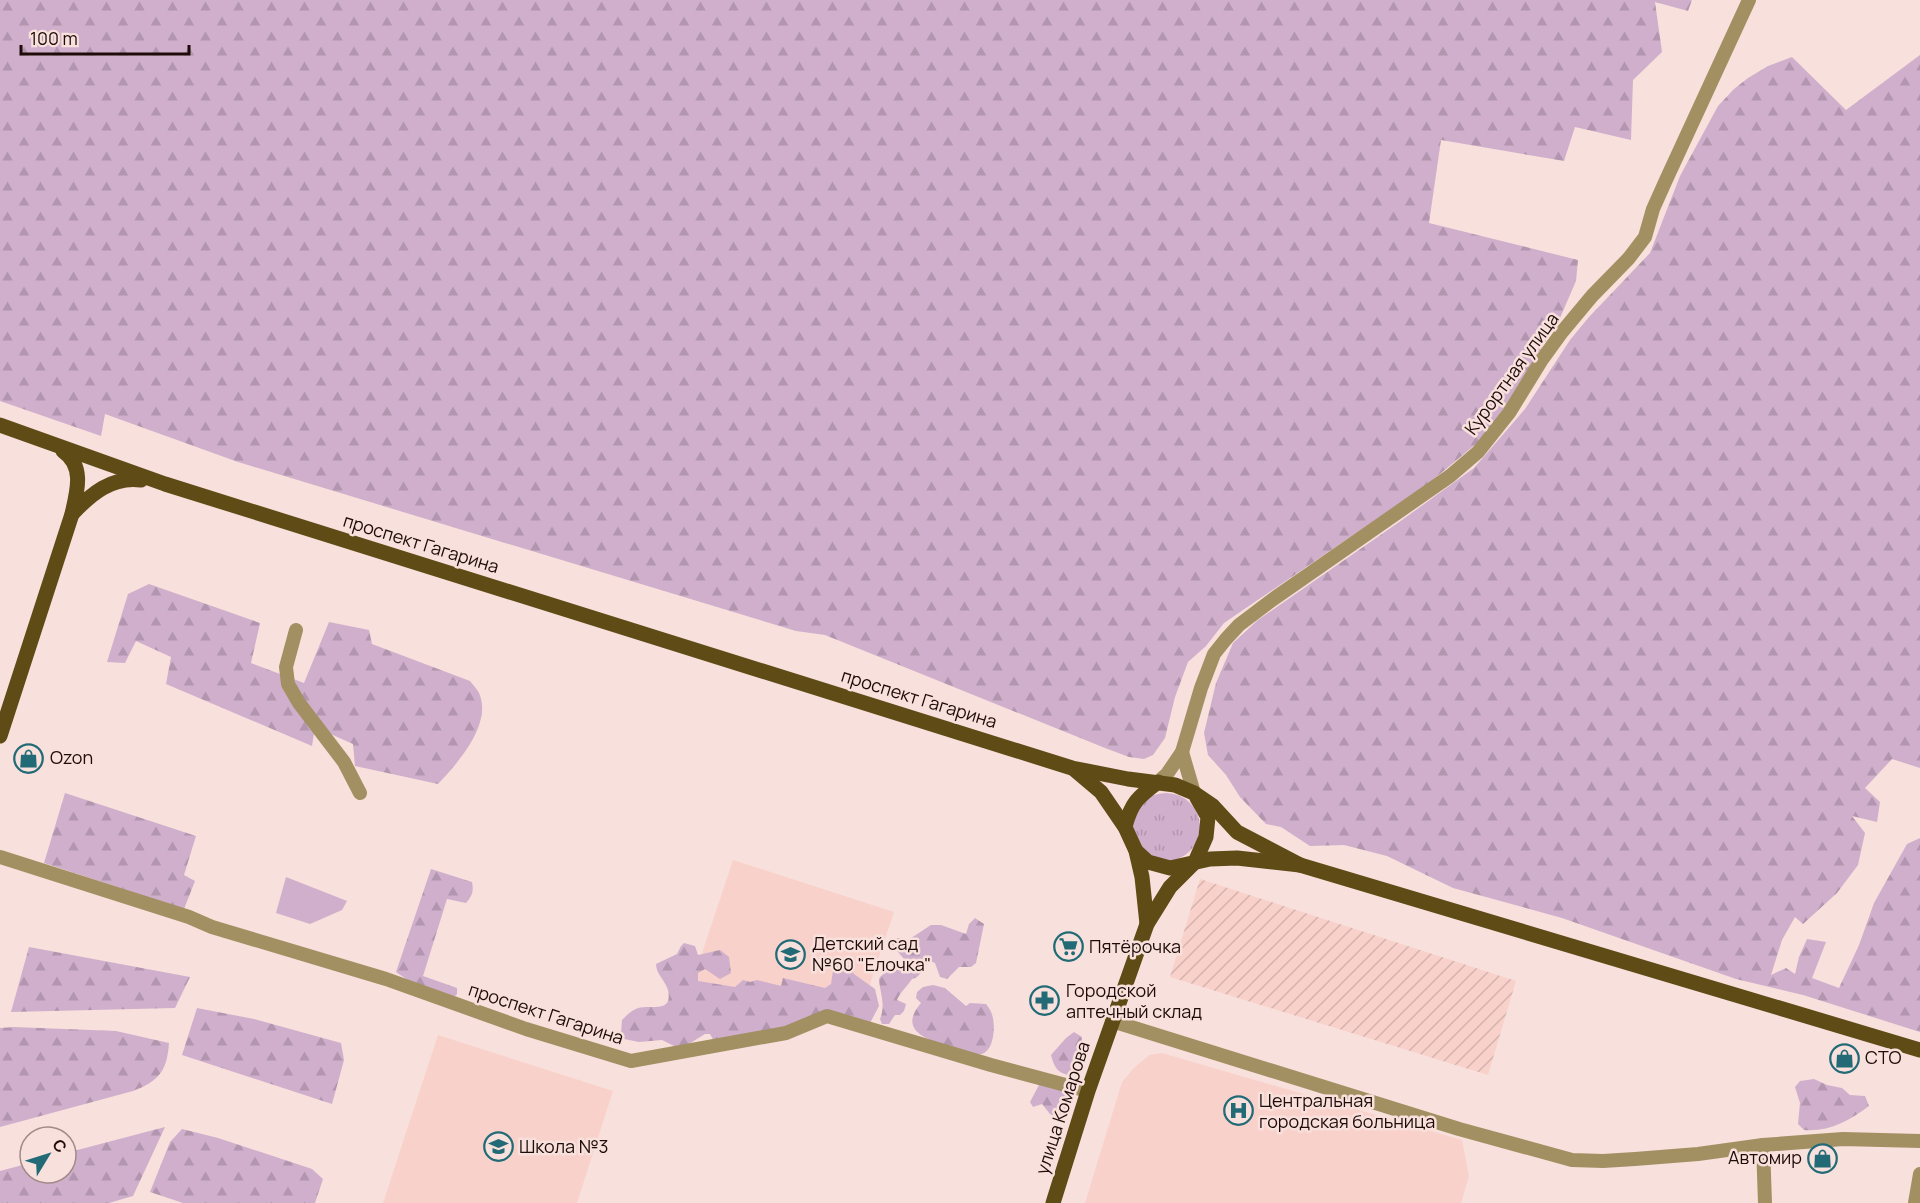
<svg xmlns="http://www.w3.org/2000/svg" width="1920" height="1203" viewBox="0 0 1920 1203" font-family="Manrope,sans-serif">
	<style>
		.built { fill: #f9d1cb }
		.industrial { fill: url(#industrial-furrows) }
		.grass { fill: url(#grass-tufts) }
		.forest { fill: url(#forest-firs) }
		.park { fill: #d0afcc }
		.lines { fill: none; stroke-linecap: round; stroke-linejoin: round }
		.minor { stroke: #a29063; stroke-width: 14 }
		.major { stroke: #5e4b16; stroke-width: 15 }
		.labels { text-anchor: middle; stroke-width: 5; stroke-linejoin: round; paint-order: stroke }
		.street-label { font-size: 18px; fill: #1f0c09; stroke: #f8e0dc }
		.poi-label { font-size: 18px; fill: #1f0c09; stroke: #f8e0dc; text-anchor: start }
	</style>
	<defs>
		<pattern id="industrial-furrows" width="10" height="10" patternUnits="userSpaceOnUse" patternTransform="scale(1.5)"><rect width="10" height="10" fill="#f9d1cb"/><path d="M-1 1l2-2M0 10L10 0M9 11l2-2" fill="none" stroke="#d5b2ad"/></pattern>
		<pattern id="grass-tufts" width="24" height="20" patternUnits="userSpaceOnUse" patternTransform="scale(1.5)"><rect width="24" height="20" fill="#d0afcc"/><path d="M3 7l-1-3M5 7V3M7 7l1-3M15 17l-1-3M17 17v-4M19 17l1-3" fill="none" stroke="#b295ae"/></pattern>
		<pattern id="forest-firs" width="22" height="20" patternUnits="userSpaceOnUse" patternTransform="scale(1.5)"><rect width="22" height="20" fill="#d0afcc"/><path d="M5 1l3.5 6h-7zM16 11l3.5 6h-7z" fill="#b295ae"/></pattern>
	</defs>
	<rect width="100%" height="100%" fill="#f8e0dc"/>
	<g class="built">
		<polygon points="733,860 894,912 860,1014 688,995"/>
		<polygon points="438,1035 613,1091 577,1203 383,1203"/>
		<polygon points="1162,1053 1462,1140 1469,1176 1461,1203 1085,1203 1122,1082 1133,1069 1149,1055"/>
	</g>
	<polygon class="industrial" points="1200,879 1516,981 1488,1075 1170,977"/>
	<circle class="grass" cx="1166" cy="827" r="34"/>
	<g class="forest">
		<polygon points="0,0 1692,0 1688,11 1655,2 1662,52 1633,80 1631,140 1575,127 1564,161 1441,140 1429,223 1578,260 1576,281 1560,318 1501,413 1477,443 1428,484 1224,623 1206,646 1188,662 1175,697 1165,738 1153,755 1144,759 1129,757 1105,748 825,635 796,631 238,462 105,414 101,436 0,401"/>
		<polygon points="1920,55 1920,768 1892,759 1865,788 1880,802 1877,822 1852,816 1865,833 1858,865 1837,893 1803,924 1795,917 1782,940 1771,975 1786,968 1795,974 1799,957 1807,939 1826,942 1812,978 1839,988 1859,945 1874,903 1907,844 1920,838 1920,1032 1803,995 1736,979 1562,918 1453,888 1387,856 1344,845 1310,846 1281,827 1266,824 1240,797 1226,775 1208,755 1204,733 1216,683 1233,643 1258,620 1402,520 1474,468 1525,409 1570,340 1589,317 1650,253 1680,176 1718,106 1734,89 1748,78 1768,66 1792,57 1846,110"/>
		<path d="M149,584L260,623L251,663L304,683L329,622L369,630L372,644L470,681C473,685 477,689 479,693C493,724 457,764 438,784L355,766L353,744L315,727L312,746L166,684L171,657L136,641L125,663L107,662L128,594Z"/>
		<polygon points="65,793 196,836 184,875 195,881 184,909 44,863"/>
		<path d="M431,869L472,882C474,891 472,896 466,903L447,899L423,976L457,988V994L452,999L415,985L396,972Z"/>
		<path d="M975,918L984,924L976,963L971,967H959L947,979L940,977L935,963L930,961C922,967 922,977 912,979C907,987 900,992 897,1000L906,1004L904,1011L900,1015H895L889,1024H882L880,1019C886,1004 880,994 879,979C885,968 900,973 904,959L893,946L891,941L899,938L908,940L931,925H941L966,934L969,924Z"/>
		<path d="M684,943L695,946L698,955L720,950L729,957L731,973L720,979L705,969L698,973V981L735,987L743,980L750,982L757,980L781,986L783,978L825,988L831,984L834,964L839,962L847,964L854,974L875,989L879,1006L868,1027L826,1015L786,1031L715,1043L710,1034H705L684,1047H676L662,1040L639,1042L624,1039L621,1033L622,1020C627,1015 632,1010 638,1008C651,1004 673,1014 668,990C665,980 656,974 656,964L677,954L681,946Z"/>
		<polygon points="29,947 190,977 175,1008 11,1012"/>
		<path d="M933,985L945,988L966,1006L970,1003L986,1004C988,1007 990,1009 991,1012C996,1022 995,1050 982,1054C972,1056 960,1050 950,1047C928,1040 897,1031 921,1003L916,998L917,992L923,987Z"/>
		<polygon points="197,1008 254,1019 341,1043 344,1060 332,1104 182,1055"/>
		<path d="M14,1027L116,1031L169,1043C167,1071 159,1081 133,1091L0,1127V1028Z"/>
		<path d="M1074,1032L1082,1037L1081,1050L1072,1073L1068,1075C1056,1072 1054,1066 1051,1055L1066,1038Z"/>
		<path d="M1814,1079L1827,1085L1842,1088L1850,1095L1865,1096L1869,1106C1849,1121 1829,1132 1804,1130L1798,1124L1800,1103L1795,1087L1800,1081Z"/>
		<path d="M1045,1083L1071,1093C1070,1105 1067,1111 1057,1118L1050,1114L1042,1104L1033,1107L1030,1102L1039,1085Z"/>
		<polygon points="165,1127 133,1196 109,1203 0,1203 0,1171 30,1163 30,1173 66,1173 66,1153"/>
		<polygon points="182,1129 218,1138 312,1169 323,1179 315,1203 183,1203 150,1192 170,1142"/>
	</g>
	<polygon class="park" points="286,877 347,901 342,910 310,924 276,913"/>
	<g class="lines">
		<g class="minor">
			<polyline points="296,630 286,667 288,684 299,703 344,762 360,793"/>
			<polyline points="1182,752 1194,793"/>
			<polyline points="1158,782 1167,774 1182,752 1201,688 1214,654 1226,639 1239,625 1272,600 1450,476 1478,452 1509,413 1541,361 1562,332 1592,296 1629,258 1645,237 1653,209 1666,180 1749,0"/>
			<polyline points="0,857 189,917 212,927 386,979 526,1029 631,1061 786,1033 827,1016 991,1065 1088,1091"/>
			<polyline points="1112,1021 1459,1129 1572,1160 1603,1161 1635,1159 1698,1154 1763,1145 1843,1139 1920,1141"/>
			<polyline points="1763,1145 1765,1203"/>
			<polyline points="1915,1203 1920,1174"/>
		</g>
		<g class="major">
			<polyline points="0,425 165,484 1072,768 1128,779 1175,785 1194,793 1213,806 1237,832 1300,865"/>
			<path d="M72,514C91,494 112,476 141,480"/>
			<path d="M0,736L72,514C77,492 85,466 63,451"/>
			<polyline points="1075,770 1101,792 1125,827 1136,851 1142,877 1147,924"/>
			<path d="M1125,827C1131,803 1138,797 1158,782"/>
			<polyline points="1136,851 1148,862 1170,868 1210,859 1237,858 1300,865 1920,1050"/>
			<polyline points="1053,1203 1088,1091 1147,924 1170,887 1195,862 1206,837 1208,817 1197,798"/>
		</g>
	</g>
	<defs>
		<symbol id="shop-ring" viewBox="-11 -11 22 22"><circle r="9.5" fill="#f8e0dc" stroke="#226b76" stroke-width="1.5"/><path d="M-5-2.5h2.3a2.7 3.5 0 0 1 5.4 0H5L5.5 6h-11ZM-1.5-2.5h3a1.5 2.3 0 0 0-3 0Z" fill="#226b76"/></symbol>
		<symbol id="supermarket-ring" viewBox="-11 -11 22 22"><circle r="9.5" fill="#f8e0dc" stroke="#226b76" stroke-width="1.5"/><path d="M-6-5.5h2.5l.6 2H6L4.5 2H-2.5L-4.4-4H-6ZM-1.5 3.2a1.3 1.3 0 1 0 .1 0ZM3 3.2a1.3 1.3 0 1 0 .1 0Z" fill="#226b76"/></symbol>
		<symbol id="school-ring" viewBox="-11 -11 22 22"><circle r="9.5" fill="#f8e0dc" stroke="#226b76" stroke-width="1.5"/><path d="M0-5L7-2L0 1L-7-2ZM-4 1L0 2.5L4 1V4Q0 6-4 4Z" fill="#226b76"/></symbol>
		<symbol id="pharmacy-ring" viewBox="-11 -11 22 22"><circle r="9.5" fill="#f8e0dc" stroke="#226b76" stroke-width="1.5"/><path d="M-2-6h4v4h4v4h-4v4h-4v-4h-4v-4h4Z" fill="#226b76"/></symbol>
		<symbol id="hospital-ring" viewBox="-11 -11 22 22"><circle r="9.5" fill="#f8e0dc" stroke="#226b76" stroke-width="1.5"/><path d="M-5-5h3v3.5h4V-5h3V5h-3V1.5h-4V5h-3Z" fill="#226b76"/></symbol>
	</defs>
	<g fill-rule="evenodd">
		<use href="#shop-ring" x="12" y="742" width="33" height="33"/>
		<use href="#supermarket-ring" x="1052" y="930" width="33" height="33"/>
		<use href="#school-ring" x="774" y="938" width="33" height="33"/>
		<use href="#pharmacy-ring" x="1028" y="984" width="33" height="33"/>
		<use href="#shop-ring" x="1828" y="1042" width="33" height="33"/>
		<use href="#hospital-ring" x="1222" y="1094" width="33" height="33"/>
		<use href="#school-ring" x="482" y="1130" width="33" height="33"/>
		<use href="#shop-ring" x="1806" y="1142" width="33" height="33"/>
	</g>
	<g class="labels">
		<g class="street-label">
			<text transform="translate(1512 374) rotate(-54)" y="6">Курортная улица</text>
			<text transform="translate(421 544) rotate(17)" y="6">проспект Гагарина</text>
			<text transform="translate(919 699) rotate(17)" y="6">проспект Гагарина</text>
			<text transform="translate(546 1014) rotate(18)" y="6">проспект Гагарина</text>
			<text transform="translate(1063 1108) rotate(-72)" y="6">улица Комарова</text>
		</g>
		<g class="poi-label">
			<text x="50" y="764">Ozon</text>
			<text x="812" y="950">Детский сад<tspan x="812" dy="21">№60 "Елочка"</tspan></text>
			<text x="1089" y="953">Пятёрочка</text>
			<text x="1066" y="997">Городской<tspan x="1066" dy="21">аптечный склад</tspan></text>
			<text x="1865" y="1064">СТО</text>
			<text x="1259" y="1107">Центральная<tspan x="1259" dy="21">городская больница</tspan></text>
			<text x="519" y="1153">Школа №3</text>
			<text x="1802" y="1164" text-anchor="end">Автомир</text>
		</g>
	</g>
	<g transform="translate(48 1155) rotate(52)"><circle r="28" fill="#f8e0dc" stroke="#a18b88" stroke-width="1.5"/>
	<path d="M0-4.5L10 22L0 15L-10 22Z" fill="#226b76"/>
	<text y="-9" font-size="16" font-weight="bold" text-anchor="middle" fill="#1f0c09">С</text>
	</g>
	<path d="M21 45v9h168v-9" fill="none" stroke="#1f0c09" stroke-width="3"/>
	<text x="30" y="45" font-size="18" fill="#1f0c09" stroke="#f8e0dc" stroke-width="4.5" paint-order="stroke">100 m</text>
</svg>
